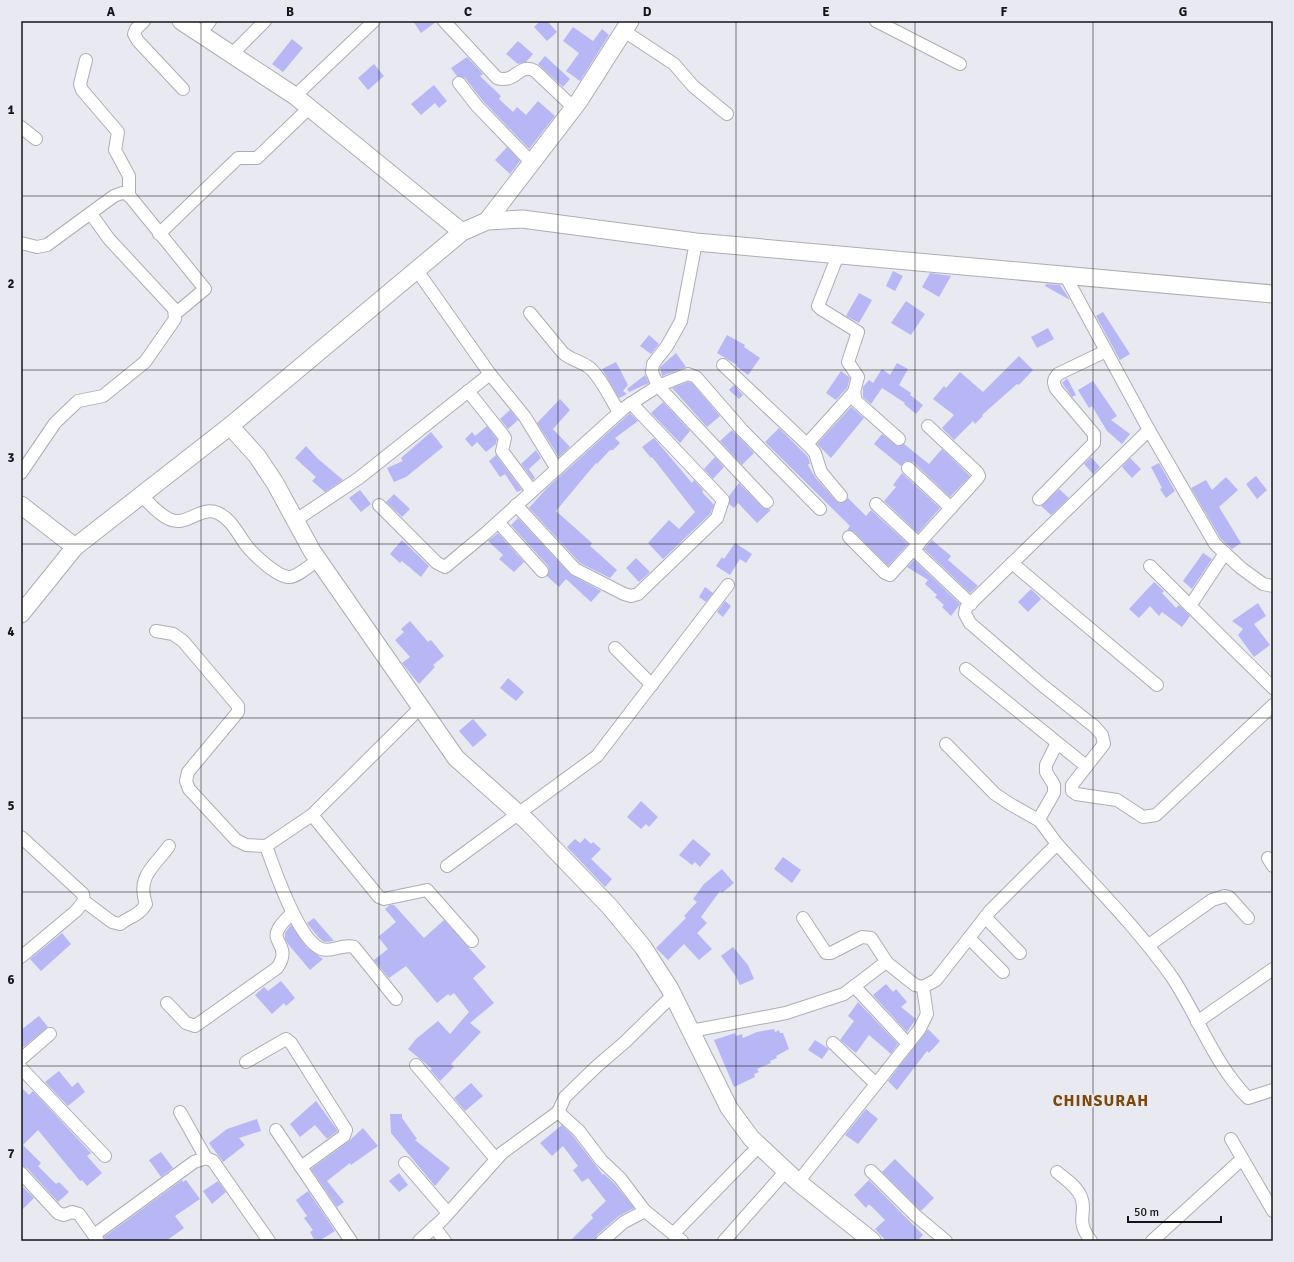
<svg xmlns="http://www.w3.org/2000/svg" width="1294" height="1262" viewBox="0 0 1294 1262" font-family="Signika,sans-serif">
	<style>
		.building { fill: #b7b7f5 }
		.lines { fill: none; stroke-linecap: round; stroke-linejoin: round }
		.street-casing { stroke: #adaeb5; stroke-width: 14 }
		.secondary-casing { stroke: #adaeb5; stroke-width: 19 }
		.street { stroke: #fff; stroke-width: 12 }
		.secondary { stroke: #fff; stroke-width: 17 }
		.grid { fill: none; stroke: #151517; stroke-width: 1; stroke-opacity: 0.55 }
		.labels { text-anchor: middle; stroke-width: 3.5; stroke-linejoin: round; paint-order: stroke }
		.district-label { font-size: 16px; font-weight: bold; letter-spacing: 1px; fill: #7c4708; stroke: #e8e9f1 }
		.neatline { fill: none; stroke: #151517; stroke-width: 1.5 }
		.grid-label { font-size: 13px; text-anchor: middle; font-weight: bold; fill: #151517 }
	</style>
	<rect width="100%" height="100%" fill="#e8e9f1"/>
	<g class="building">
		<polygon points="413,21 437,21 421,33"/>
		<polygon points="540,21 547,21 557,32 547,41 534,27"/>
		<polygon points="573,27 593,41 602,29 609,35 580,81 566,71 579,53 563,41"/>
		<polygon points="292,39 303,48 283,72 272,64"/>
		<polygon points="518,41 533,54 526,62 518,64 506,54"/>
		<polygon points="545,56 570,79 563,87 538,64"/>
		<polygon points="467,57 483,74 480,76 501,96 499,99 513,112 517,107 526,115 538,101 555,116 529,149 483,101 465,78 457,76 451,68"/>
		<polygon points="374,64 384,76 368,90 358,78"/>
		<polygon points="434,85 447,101 439,108 435,103 421,115 411,104"/>
		<polygon points="507,147 520,161 510,174 495,160"/>
		<polygon points="893,271 903,276 895,291 886,286"/>
		<polygon points="930,273 951,276 939,297 922,287"/>
		<polygon points="1046,284 1060,285 1070,300 1045,286"/>
		<polygon points="859,293 872,300 859,323 846,316"/>
		<polygon points="906,301 925,314 911,335 891,323"/>
		<polygon points="1103,312 1130,354 1120,360 1096,316"/>
		<polygon points="1048,328 1054,339 1037,348 1031,337"/>
		<polygon points="649,335 659,344 651,354 640,346"/>
		<polygon points="727,335 745,345 744,347 760,358 748,375 736,366 737,365 717,353"/>
		<polygon points="676,353 686,367 662,376 660,367"/>
		<polygon points="1019,356 1033,370 1019,385 1017,384 982,415 983,416 975,424 973,421 954,440 942,428 954,415 933,399 944,386 946,388 960,372 983,392"/>
		<polygon points="616,362 628,385 623,391 627,394 619,398 602,369"/>
		<polygon points="897,363 908,369 899,385 911,393 910,395 923,405 916,414 904,404 905,403 882,388 871,404 863,397 863,387 869,380 873,383 882,369 890,375"/>
		<polygon points="841,371 850,378 847,388 836,400 826,393"/>
		<polygon points="645,375 649,383 629,392 627,389"/>
		<polygon points="1067,378 1076,395 1072,397 1062,383"/>
		<polygon points="1093,381 1117,416 1111,420 1130,434 1122,444 1107,431 1092,406 1089,408 1078,390"/>
		<polygon points="688,382 692,383 720,416 707,427 672,388"/>
		<polygon points="734,385 743,395 739,399 729,390"/>
		<polygon points="560,399 570,410 553,429 570,447 559,457 537,423"/>
		<polygon points="663,402 690,431 680,443 651,413"/>
		<polygon points="851,407 864,418 831,458 817,444"/>
		<polygon points="510,410 518,420 508,429 500,419"/>
		<polygon points="630,413 638,421 615,438 620,443 613,450 610,450 597,464 596,463 556,511 592,543 590,546 617,570 610,578 580,563 529,508 547,488"/>
		<polygon points="487,426 497,439 496,444 486,452 477,442 472,447 465,439 472,432 475,436"/>
		<polygon points="779,428 808,457 810,463 808,465 815,477 836,501 843,503 848,498 866,516 871,510 908,544 888,566 854,532 847,530 850,526 765,442"/>
		<polygon points="732,430 754,453 742,465 720,441"/>
		<polygon points="431,432 443,447 406,477 394,482 387,468 403,461 401,458"/>
		<polygon points="882,434 897,446 904,444 929,464 942,449 970,476 950,497 913,462 905,461 901,466 874,444"/>
		<polygon points="654,438 692,483 694,480 703,490 702,492 714,505 710,514 663,559 648,543 669,520 679,529 695,512 652,457 651,458 642,447"/>
		<polygon points="306,446 317,458 343,480 325,492 312,481 316,477 295,458"/>
		<polygon points="536,450 541,458 529,469 535,478 533,480 521,464"/>
		<polygon points="496,455 522,490 517,492 505,474 500,477 489,461"/>
		<polygon points="715,457 724,467 713,479 704,469"/>
		<polygon points="1091,457 1100,467 1093,474 1084,464"/>
		<polygon points="1130,458 1141,469 1132,478 1122,467"/>
		<polygon points="1159,463 1175,491 1166,498 1160,489 1162,488 1151,467"/>
		<polygon points="902,473 940,508 918,533 884,501 896,487 893,485"/>
		<polygon points="1256,476 1267,490 1257,499 1246,484"/>
		<polygon points="1226,477 1238,490 1219,507 1241,543 1232,549 1221,539 1191,488 1206,480 1212,490"/>
		<polygon points="739,483 762,507 771,510 757,523 738,503 734,508 729,504 729,496"/>
		<polygon points="1059,489 1069,498 1051,515 1041,506"/>
		<polygon points="360,490 371,504 361,512 349,498"/>
		<polygon points="394,494 410,509 402,517 386,502"/>
		<polygon points="518,518 570,574 601,591 591,602 566,579 559,587 547,576 549,570 548,566 511,525"/>
		<polygon points="498,533 524,562 514,572 499,559 503,555 488,541"/>
		<polygon points="402,540 429,566 421,577 402,561 400,563 390,554"/>
		<polygon points="932,540 951,556 948,560 978,586 970,593 924,549"/>
		<polygon points="735,543 752,554 746,563 740,559 730,575 716,566 722,557 724,559"/>
		<polygon points="1203,553 1212,559 1192,589 1183,581"/>
		<polygon points="636,558 650,572 639,582 626,568"/>
		<polygon points="914,560 960,604 951,616 942,607 944,605 935,597 937,595 925,584 928,580 907,567"/>
		<polygon points="1154,582 1164,591 1162,593 1176,608 1179,605 1190,616 1182,627 1162,612 1159,616 1150,606 1139,618 1129,609"/>
		<polygon points="705,587 713,593 706,602 699,597"/>
		<polygon points="1031,589 1041,599 1028,612 1018,602"/>
		<polygon points="725,601 731,606 723,617 717,612"/>
		<polygon points="1258,603 1266,616 1254,624 1270,645 1254,657 1238,635 1243,629 1232,621"/>
		<polygon points="410,621 428,642 431,640 444,656 433,665 435,667 419,684 402,663 410,657 395,640 404,632 401,629"/>
		<polygon points="508,678 524,692 516,701 500,688"/>
		<polygon points="473,719 487,735 473,747 459,731"/>
		<polygon points="641,801 658,817 649,827 646,824 641,829 627,817"/>
		<polygon points="585,838 591,844 593,842 601,849 591,859 612,879 605,887 567,847 575,839 580,843"/>
		<polygon points="693,839 711,854 700,867 695,862 692,865 679,855"/>
		<polygon points="783,857 801,870 792,883 774,869"/>
		<polygon points="722,869 734,883 722,893 720,891 701,917 707,923 697,933 712,949 699,960 684,944 668,960 656,948 686,918 684,916 697,902 693,899 704,884"/>
		<polygon points="390,905 394,905 424,938 444,920 486,967 473,978 494,1003 470,1023 481,1032 451,1064 454,1067 440,1081 430,1070 432,1069 408,1049 416,1039 438,1021 450,1034 469,1012 454,993 450,996 448,994 437,1003 406,966 389,978 374,960 388,949 378,937 396,922 385,909"/>
		<polygon points="314,918 334,941 324,942 318,937 307,923"/>
		<polygon points="291,925 307,948 323,959 310,970 288,944 285,939 285,933"/>
		<polygon points="62,933 71,944 41,971 30,959"/>
		<polygon points="733,947 748,965 754,979 740,985 735,975 721,956"/>
		<polygon points="281,981 295,998 286,1006 284,1003 272,1014 255,995 264,987 268,991"/>
		<polygon points="886,984 893,992 896,989 907,1002 901,1007 916,1019 907,1032 873,995"/>
		<polygon points="858,1002 898,1044 891,1054 869,1035 856,1053 840,1040 854,1021 848,1016"/>
		<polygon points="39,1016 48,1027 21,1049 21,1030"/>
		<polygon points="774,1029 775,1032 779,1030 780,1033 783,1033 789,1049 776,1056 777,1058 770,1061 771,1063 757,1069 759,1072 754,1074 755,1077 734,1087 714,1040 735,1033 736,1036 742,1034 743,1038 757,1032"/>
		<polygon points="928,1029 940,1041 929,1053 927,1051 897,1090 888,1081"/>
		<polygon points="815,1040 829,1049 822,1059 808,1050"/>
		<polygon points="59,1071 72,1087 78,1082 85,1092 68,1106 45,1082"/>
		<polygon points="471,1083 483,1096 465,1111 454,1098"/>
		<polygon points="21,1087 29,1095 33,1091 91,1153 87,1156 102,1173 87,1186 82,1180 80,1181 38,1130 23,1145 41,1163 38,1166 56,1184 59,1182 69,1192 58,1202 27,1168 21,1166"/>
		<polygon points="316,1101 338,1131 327,1139 315,1125 300,1137 290,1124"/>
		<polygon points="866,1109 878,1119 858,1144 845,1135"/>
		<polygon points="390,1114 402,1114 402,1118 417,1139 415,1140 450,1168 435,1186 391,1133"/>
		<polygon points="257,1119 261,1131 239,1138 245,1145 223,1162 209,1143 227,1129"/>
		<polygon points="562,1125 573,1136 603,1175 604,1174 614,1183 634,1208 619,1216 597,1235 595,1241 570,1241 593,1218 591,1215 606,1201 588,1178 582,1182 573,1170 578,1166 563,1146 552,1156 540,1143"/>
		<polygon points="363,1128 378,1146 351,1165 350,1163 327,1181 344,1202 337,1207 311,1169 348,1142"/>
		<polygon points="161,1152 173,1168 161,1177 149,1160"/>
		<polygon points="895,1159 934,1198 921,1211 882,1172"/>
		<polygon points="399,1173 408,1185 399,1192 389,1181"/>
		<polygon points="182,1180 183,1182 186,1180 200,1199 175,1216 184,1228 166,1241 105,1241 104,1237"/>
		<polygon points="869,1180 923,1235 917,1241 886,1241 875,1229 885,1220 869,1204 866,1208 854,1195"/>
		<polygon points="218,1181 226,1192 212,1204 203,1191"/>
		<polygon points="22,1186 34,1198 21,1211 21,1187"/>
		<polygon points="308,1191 335,1231 319,1241 315,1241 310,1232 313,1230 304,1218 307,1216 296,1200"/>
	</g>
	<g class="lines">
		<defs>
			<g id="street">
				<polyline points="144,21 136,29 134,34 138,41 183,89"/>
				<path d="M444,21L497,78C516,84 519,62 535,71L574,108"/>
				<polyline points="876,21 960,64"/>
				<polyline points="624,31 674,64 693,86 727,114"/>
				<polyline points="200,34 210,21"/>
				<polyline points="231,55 265,21"/>
				<polyline points="86,60 80,84 82,90 118,132 115,150 129,176 129,196"/>
				<polyline points="459,83 477,106 532,163"/>
				<polyline points="295,96 374,21"/>
				<polyline points="21,127 36,139"/>
				<polyline points="159,234 238,158 257,158 309,108"/>
				<polyline points="696,242 681,321 667,346 653,364 652,372 658,386 767,502"/>
				<polyline points="21,243 37,247 47,245 114,196 122,193 128,194 205,289 175,314"/>
				<polyline points="838,255 818,306 821,309 858,332 848,362 858,377 854,392 856,401 899,439"/>
				<polyline points="416,269 490,374 525,417 557,469"/>
				<polyline points="1065,275 1149,430 1215,544 1241,568 1263,584 1273,586"/>
				<path d="M530,313L563,353C570,359 579,361 587,366C599,373 611,400 619,412"/>
				<polyline points="723,365 810,447 815,453 821,472 841,496"/>
				<polyline points="468,391 503,435 505,438 502,451 532,491"/>
				<polyline points="1149,430 966,608 965,614 970,623 1042,685 1095,727 1102,735 1104,744 1072,785 1072,791 1076,794 1117,800 1143,817 1156,815 1273,705"/>
				<polyline points="807,444 854,392"/>
				<polyline points="908,468 951,508"/>
				<polyline points="21,473 55,423 78,401 103,396 145,362 175,319 174,309 109,239 91,214"/>
				<path d="M141,495C149,503 158,514 169,519C186,528 200,505 218,513C231,519 238,534 246,545C253,554 278,578 290,577C299,576 310,565 318,560"/>
				<path d="M1039,499L1090,447L1094,443V434L1056,389C1053,382 1053,380 1058,374L1106,351"/>
				<polyline points="876,504 919,544"/>
				<polyline points="379,505 437,563 445,567 486,533 624,408 658,386 688,374 696,377 742,430 820,509"/>
				<polyline points="516,505 575,569 624,594 631,596 638,594 717,518 723,500 631,403"/>
				<polyline points="296,520 359,478 490,374"/>
				<polyline points="498,522 542,571"/>
				<polyline points="849,537 885,573 890,575 977,479 979,476 977,472 928,426"/>
				<polyline points="914,550 971,604"/>
				<polyline points="1012,563 1157,685"/>
				<polyline points="1150,566 1273,688"/>
				<polyline points="1190,606 1225,553"/>
				<polyline points="156,631 173,634 183,641 238,706 238,712 188,772 186,781 189,789 236,840 246,845 266,846 312,815 420,708"/>
				<polyline points="615,648 652,685"/>
				<polyline points="966,669 1086,766"/>
				<polyline points="946,744 995,794 1010,804 1040,821 1057,844"/>
				<polyline points="312,815 379,897 384,899 427,890 472,941"/>
				<polyline points="1039,819 1054,793 1054,785 1046,772 1046,765 1057,743"/>
				<polyline points="21,837 83,894 84,901 76,911 21,957"/>
				<path d="M266,846C274,868 298,940 321,949C332,953 343,943 354,947L396,999"/>
				<polyline points="1268,858 1273,866"/>
				<polyline points="447,866 597,756 728,585"/>
				<path d="M84,901L112,922L120,924C130,916 139,916 146,904C136,876 155,866 169,846"/>
				<polyline points="985,917 1020,953"/>
				<polyline points="803,918 826,953 831,953 862,937 871,938 888,964"/>
				<polyline points="969,938 1003,972"/>
				<polyline points="1149,945 1212,900 1225,896 1229,897 1248,918"/>
				<polyline points="854,986 908,1044"/>
				<path d="M923,987L936,980L990,911L1057,844C1096,887 1138,929 1172,977C1198,1016 1214,1064 1248,1098L1273,1090"/>
				<path d="M167,1003L186,1023L195,1026L277,968C292,947 271,942 278,930C280,924 288,918 292,913"/>
				<polyline points="1197,1022 1273,969"/>
				<polyline points="691,1031 786,1013 844,994 886,962 915,985 923,987 927,1014 919,1030 798,1182"/>
				<polyline points="833,1043 876,1084"/>
				<polyline points="21,1059 50,1034"/>
				<polyline points="246,1062 286,1039 291,1043 346,1130 344,1136 301,1167"/>
				<polyline points="416,1065 496,1159"/>
				<polyline points="21,1068 105,1156"/>
				<polyline points="180,1112 206,1158"/>
				<polyline points="558,1112 579,1131 601,1160 620,1178 645,1211 624,1222 602,1241"/>
				<polyline points="276,1130 351,1241"/>
				<polyline points="1231,1139 1273,1211"/>
				<polyline points="405,1163 448,1213"/>
				<polyline points="871,1171 915,1215 946,1241"/>
				<path d="M1057,1172C1065,1179 1077,1186 1081,1197C1088,1213 1074,1219 1091,1241"/>
				<polyline points="21,1173 58,1213 64,1215 72,1212 79,1214 98,1241"/>
				<polyline points="645,1211 682,1241"/>
				<polyline points="434,1227 445,1241"/>
				<polyline points="673,1234 759,1146"/>
				<polyline points="94,1235 194,1162 206,1158 213,1161 269,1241"/>
				<polyline points="419,1241 443,1219 502,1153 558,1112 565,1097 597,1066 625,1042 673,995"/>
				<polyline points="724,1241 785,1172"/>
				<polyline points="1152,1241 1242,1159"/>
			</g>
			<g id="secondary">
				<polyline points="181,21 295,96 462,232"/>
				<polyline points="487,221 579,101 630,21"/>
				<polyline points="230,426 257,456 275,483 312,551 456,758 529,823 610,907 643,947 670,989 729,1108 751,1138 798,1182 872,1241"/>
				<polyline points="21,505 75,547 230,426 462,232 487,221 522,219 696,242 1273,294"/>
				<polyline points="21,614 75,547"/>
			</g>
		</defs>
		<use href="#street" class="street-casing"/>
		<use href="#secondary" class="secondary-casing"/>
		<use href="#street" class="street"/>
		<use href="#secondary" class="secondary"/>
	</g>
	<path class="grid" d="M201,21V1241M379,21V1241M558,21V1241M736,21V1241M915,21V1241M1093,21V1241M21,196H1273M21,370H1273M21,544H1273M21,718H1273M21,892H1273M21,1066H1273"/>
	<g class="labels">
		<g class="district-label">
			<text x="1101" y="1106">CHINSURAH</text>
		</g>
	</g>
	<rect width="1294" height="1262" fill="none" stroke="#e8e9f1" stroke-width="44"/>
	<path d="M1128 1216v6h93v-6" fill="none" stroke="#151517" stroke-width="2"/>
	<text x="1134" y="1216" font-size="12" fill="#151517" stroke="#e8e9f1" stroke-width="3" paint-order="stroke">50 m</text>
	<rect x="22" y="22" width="1250" height="1218" class="neatline"/>
	<g class="grid-label">
		<text x="111" y="16">A</text>
		<text x="290" y="16">B</text>
		<text x="468" y="16">C</text>
		<text x="647" y="16">D</text>
		<text x="826" y="16">E</text>
		<text x="1004" y="16">F</text>
		<text x="1183" y="16">G</text>
		<text x="11" y="114">1</text>
		<text x="11" y="288">2</text>
		<text x="11" y="462">3</text>
		<text x="11" y="636">4</text>
		<text x="11" y="810">5</text>
		<text x="11" y="984">6</text>
		<text x="11" y="1158">7</text>
	</g>
</svg>
